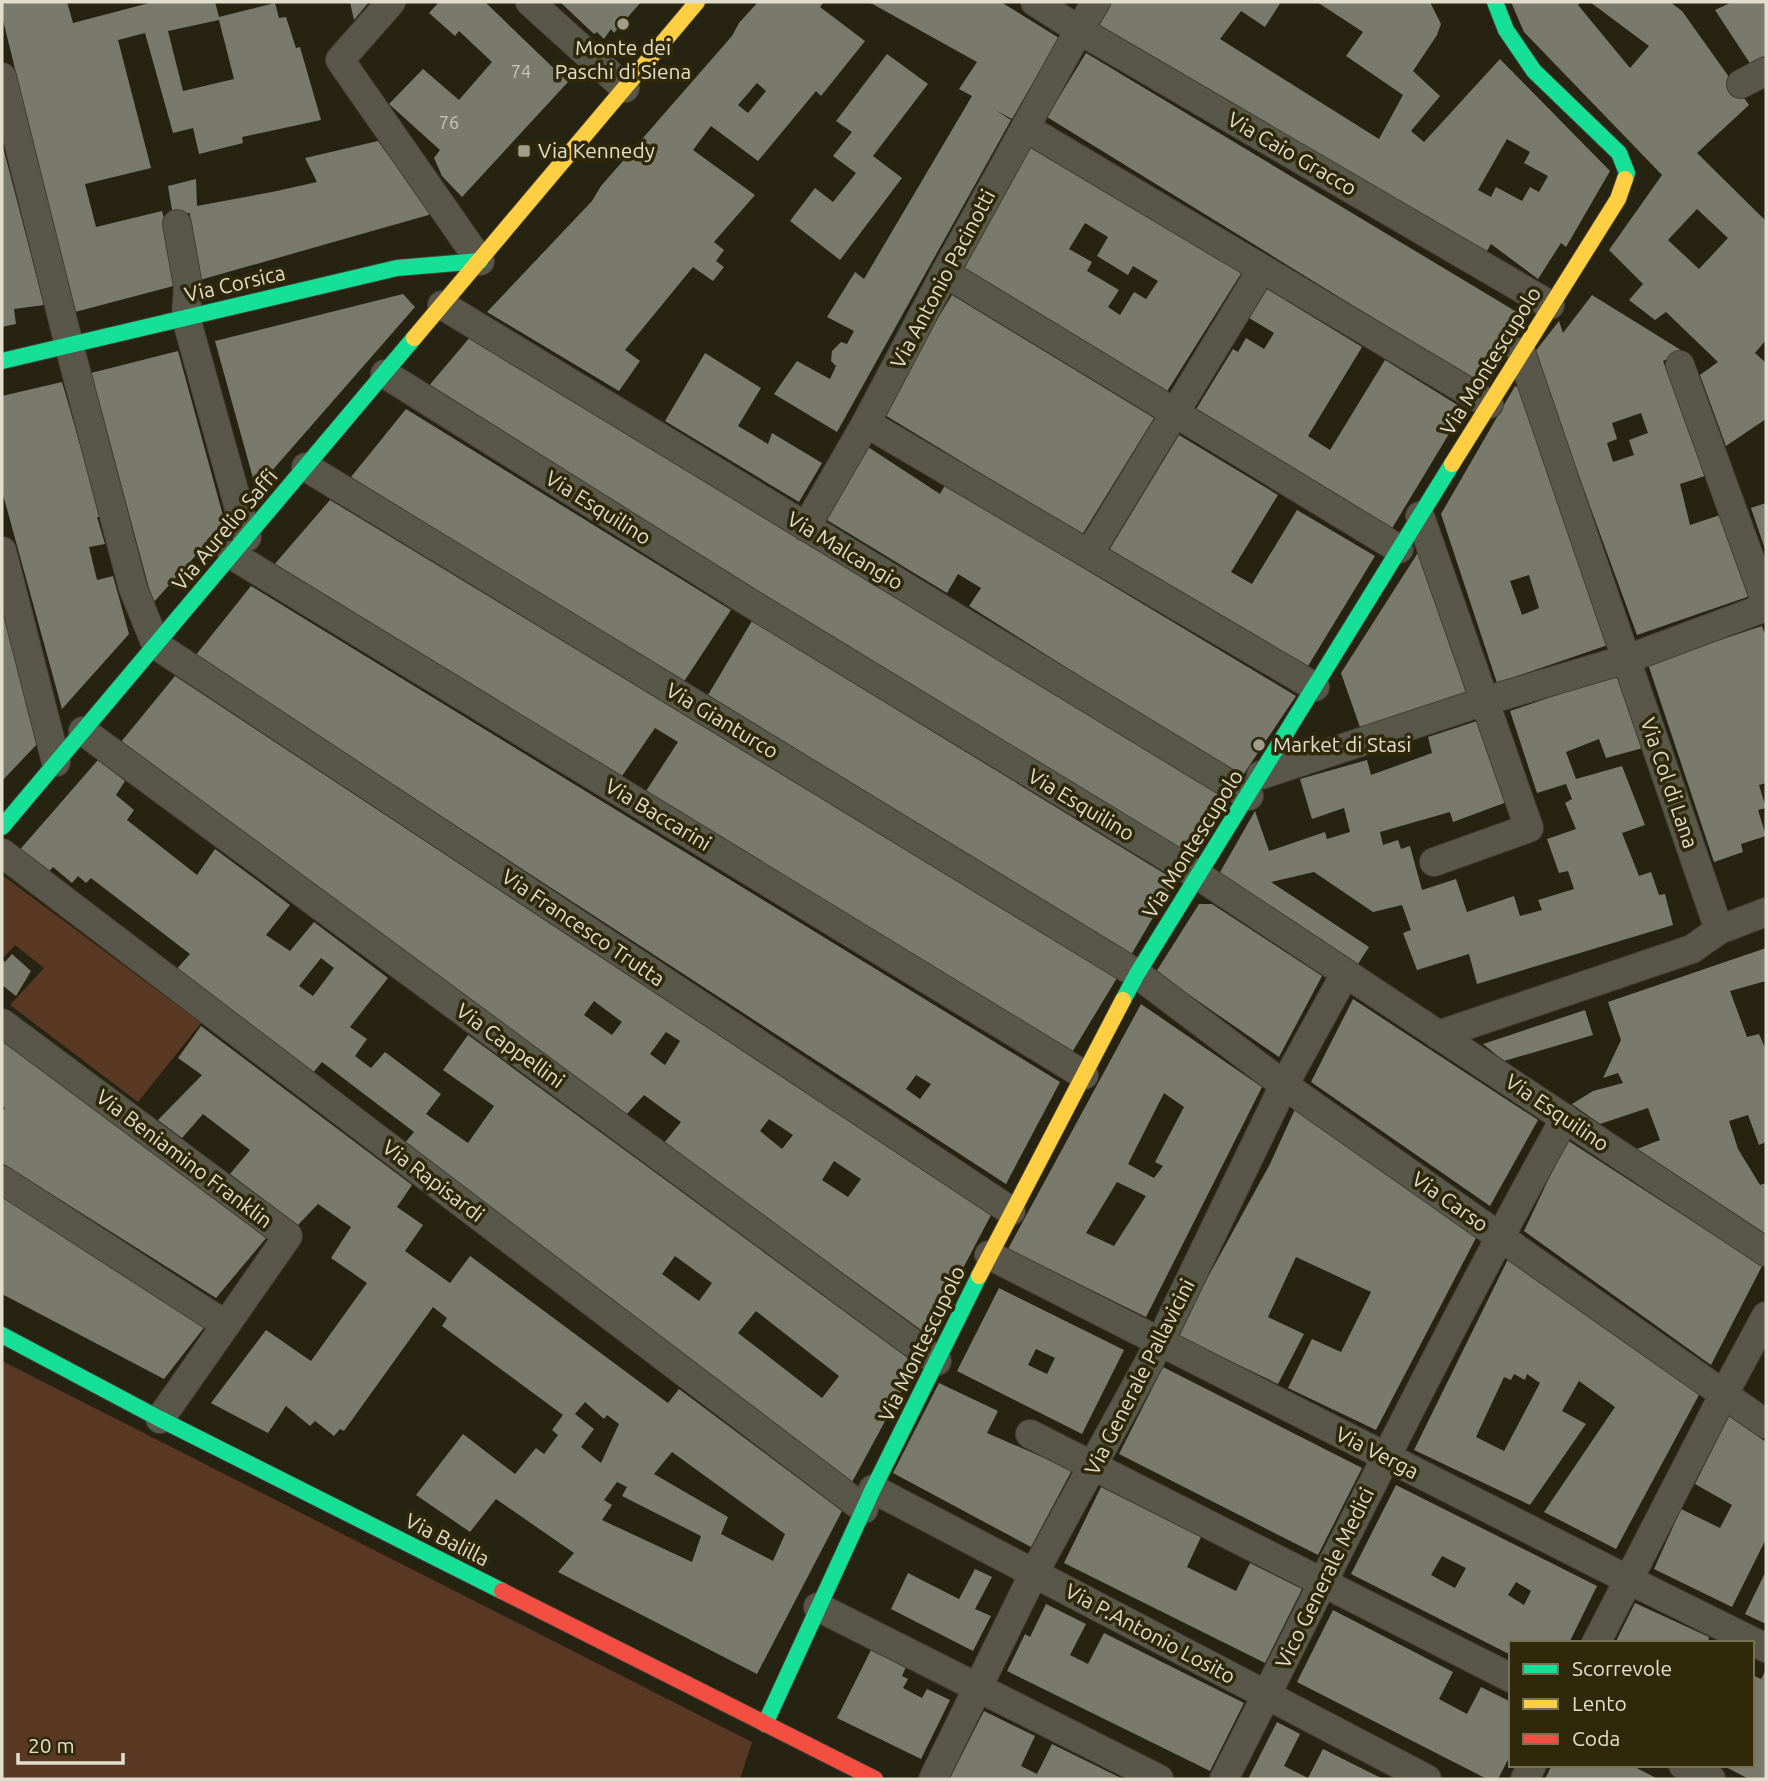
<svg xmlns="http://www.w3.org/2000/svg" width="1768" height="1781" viewBox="0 0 1768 1781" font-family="Ubuntu,sans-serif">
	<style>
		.green { fill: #593923 }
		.building { fill: #7a7a6c; fill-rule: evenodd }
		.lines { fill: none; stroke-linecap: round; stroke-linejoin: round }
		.street-casing { stroke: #423f33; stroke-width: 30 }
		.fast-casing { stroke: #423f33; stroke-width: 18 }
		.slow-casing { stroke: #423f33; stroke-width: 18 }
		.jam-casing { stroke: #423f33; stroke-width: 18 }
		.street { stroke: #59564a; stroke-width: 28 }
		.fast { stroke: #16e098; stroke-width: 16 }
		.slow { stroke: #ffcf43; stroke-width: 16 }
		.jam { stroke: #f24e42; stroke-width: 16 }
		.poi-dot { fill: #a19d8c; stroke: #2f290a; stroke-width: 2.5 }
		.labels { text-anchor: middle; stroke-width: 7; stroke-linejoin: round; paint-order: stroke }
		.number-label { font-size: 18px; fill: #c8c5b5 }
		.poi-label { font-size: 21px; fill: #e2decd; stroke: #2f290a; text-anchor: start }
		.street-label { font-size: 21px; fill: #e2decd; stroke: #2f290a }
	</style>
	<rect width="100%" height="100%" fill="#272312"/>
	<g class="green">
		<polygon points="2,875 201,1023 138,1102 10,1005 44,968 15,945 4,957 2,955"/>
		<polygon points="2,1361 752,1742 740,1779 2,1779"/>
	</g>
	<g class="building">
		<path d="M2,2H67L73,23L153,2H215L219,17L275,3L279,18L286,17L296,48L300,47L321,120L242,137L243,143L199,154L193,128L173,133L145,33L118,40L151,168L85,184L96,227L162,211L181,284L75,312L2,16ZM219,20L234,79L183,91L168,31Z"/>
		<polygon points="350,2 369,2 354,20"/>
		<polygon points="439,2 485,2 568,82 462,197 442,176 434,158 440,150 389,104 423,69 459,100 492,62 459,31 455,36 429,13"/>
		<polygon points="560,2 641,2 614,33 611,29 604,39 597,32 594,34"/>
		<path d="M758,2H824L820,7L865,41L821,96L816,91L758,161L711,126L693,150L755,195L714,242L724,250L716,261L724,267L713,281L693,267L625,350L640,361L619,391L487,312L592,201L601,186L732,36L739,23ZM757,83L766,91L748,113L738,105Z"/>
		<polygon points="869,2 1001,2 1059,38 1012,119 995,110 1011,120 837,432 774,394 797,361 830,379 836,366 831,361 832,351 841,342 847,344 854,331 827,317 855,272 864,279 972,96 959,89 977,62"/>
		<path d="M1112,2H1281L1265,27L1241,11L1220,39L1379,139L1403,95L1346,56L1363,32L1317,2H1430L1441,24L1437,35L1413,71L1440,96L1411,131L1424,142L1500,59L1610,171L1566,247L1561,243L1538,279L1491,244L1483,258L1098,28ZM1507,139L1530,152L1524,163L1548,176L1539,192L1530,187L1522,201L1496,187L1491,197L1478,190Z"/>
		<path d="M1511,2H1581L1578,5L1630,68L1649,46L1590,2H1670L1682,11L1749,105L1697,153L1766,221V340L1755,353L1766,363V419L1726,446L1700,375L1718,362L1666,312L1655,320L1629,300L1643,284L1609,250L1662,175L1524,32ZM1697,209L1728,238L1699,269L1668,240Z"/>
		<polygon points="1732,2 1766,2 1766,61 1753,68 1715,10"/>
		<polygon points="1086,53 1525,317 1482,385 1047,117"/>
		<polygon points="887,54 928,84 873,156 902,178 840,260 790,221 815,188 833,202 856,173 833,156 852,132 836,121"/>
		<polygon points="378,141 432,214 193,282 190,213 173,216 168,186 196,179 197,206 272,192 317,182 305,158"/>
		<polygon points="2,143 44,305 14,309 16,324 2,327"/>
		<path d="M1028,145L1242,272L1166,393L957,268ZM1085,223L1108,237L1097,256L1128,275L1133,266L1158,281L1146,299L1134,292L1120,315L1108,307L1119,290L1087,271L1092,262L1069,249Z"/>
		<polygon points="1267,289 1362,347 1308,436 1330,450 1385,360 1464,409 1391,530 1195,411 1233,349 1238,352 1246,338 1264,349 1274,333 1249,318"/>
		<polygon points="403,294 415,307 256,489 215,341"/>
		<polygon points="952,295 1154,418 1082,535 880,412"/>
		<path d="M1592,295L1684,352L1663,361L1708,475L1680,484L1690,525L1723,514L1750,596L1637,635L1534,353L1559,321L1563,333ZM1641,413L1648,433L1629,440L1634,455L1613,462L1607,443L1617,439L1612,423Z"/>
		<polygon points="471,336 1226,798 1186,856 427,388"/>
		<polygon points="178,351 225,523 153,603 91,373"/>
		<polygon points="705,353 761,388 738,426 768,444 772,433 822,463 799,502 665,421"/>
		<polygon points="62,382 101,517 97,517 105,544 89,547 97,580 113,576 129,634 62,709 2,491 2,396"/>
		<path d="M1515,386L1523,390L1608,645L1497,683L1441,514ZM1529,575L1539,608L1522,615L1510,581Z"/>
		<polygon points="406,409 731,610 683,683 351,477"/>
		<polygon points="1179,435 1278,495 1231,572 1252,584 1297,510 1375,556 1305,671 1108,552"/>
		<polygon points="868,447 940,494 945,485 1296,696 1241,778 969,606 981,588 958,574 947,593 827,520"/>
		<polygon points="330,500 1117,978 1071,1054 646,791 678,742 655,728 622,776 273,566"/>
		<polygon points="1766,503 1766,552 1751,508"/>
		<polygon points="1419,551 1468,692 1361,730 1341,673"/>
		<path d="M251,586L1060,1082L1006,1184L195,656ZM916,1075L931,1084L920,1099L906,1089Z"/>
		<polygon points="2,606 39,742 2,781"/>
		<polygon points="752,621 1175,880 1131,955 708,695"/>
		<polygon points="1762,626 1766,637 1766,783 1759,785 1766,808 1758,810 1766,836 1741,844 1743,852 1714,862 1648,664"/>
		<polygon points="1618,674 1643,748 1606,758 1599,739 1566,752 1576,779 1622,766 1645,825 1622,833 1639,876 1651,872 1659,895 1665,894 1673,925 1477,984 1469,954 1417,970 1403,933 1411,930 1402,905 1373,912 1314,872 1271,882 1369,947 1354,970 1282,921 1285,916 1219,874 1255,811 1269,851 1325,832 1327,839 1350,832 1344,808 1312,819 1300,779 1367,760 1371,775 1432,753 1428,737 1480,720 1507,802 1453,822 1450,812 1380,832 1383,845 1398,840 1401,849 1410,846 1422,890 1456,879 1467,912 1514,896 1520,916 1542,910 1538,900 1574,889 1568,871 1559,873 1547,839 1576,829 1565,803 1572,799 1566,784 1537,793 1510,711"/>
		<path d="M175,676L991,1215L928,1335L664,1143L681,1122L644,1095L626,1115L121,742ZM594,1001L622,1022L612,1035L584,1015ZM666,1032L680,1041L665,1065L650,1054ZM769,1119L793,1135L782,1149L760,1131ZM834,1161L861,1179L848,1197L822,1180Z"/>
		<path d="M98,760L125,781L116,795L134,810L127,820L197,875L215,849L290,905L266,935L290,951L314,922L388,978L350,1027L367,1039L355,1056L371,1068L385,1052L441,1094L426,1114L468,1143L494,1106L443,1070L468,1035L916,1364L851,1484L404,1144L414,1132L322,1062L312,1074L175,971L190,954L91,878L86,883L78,876L72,883L53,867L46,875L17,853ZM321,958L334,968L313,996L299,986ZM675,1256L712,1283L699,1301L662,1274ZM756,1311L839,1376L822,1398L738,1333Z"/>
		<polygon points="1199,904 1212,904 1322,976 1279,1057 1156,972"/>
		<polygon points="1766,948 1766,981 1730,991 1747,1037 1759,1034 1766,1050 1766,1142 1759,1145 1748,1115 1729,1121 1738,1149 1760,1185 1766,1183 1766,1234 1637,1149 1660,1140 1648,1108 1600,1124 1572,1104 1593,1091 1623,1083 1618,1073 1603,1078 1621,1040 1608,1002"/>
		<polygon points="12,954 31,971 16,996 2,985 2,959 5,962"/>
		<polygon points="1353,999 1538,1120 1490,1206 1311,1082"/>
		<path d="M1141,1004L1262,1087L1146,1317L1008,1249ZM1164,1093L1184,1107L1155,1162L1163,1166L1154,1178L1128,1164ZM1117,1182L1146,1196L1114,1246L1086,1233Z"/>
		<polygon points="1585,1010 1593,1035 1504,1061 1483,1044"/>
		<path d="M201,1026L412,1185L397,1207L423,1225L405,1251L450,1283L470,1256L668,1403L679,1389L842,1511L757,1674L558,1572L574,1553L496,1499L470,1532L416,1495L463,1434L515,1474L536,1448L544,1454L558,1435L552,1430L563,1415L442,1326L447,1318L433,1307L344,1431L340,1429L334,1436L315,1421L310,1426L286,1406L268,1433L211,1403L266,1330L311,1361L367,1283L331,1258L351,1227L318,1204L298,1225L230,1174L250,1150L203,1114L182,1138L158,1120L202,1075L178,1058ZM585,1402L604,1419L607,1415L619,1424L601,1463L581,1447L594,1429L575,1414ZM672,1452L785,1534L773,1561L721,1534L728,1517L654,1474ZM617,1482L627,1487L622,1496L701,1536L692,1562L602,1520L612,1505L604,1500Z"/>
		<polygon points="2,1037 267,1237 216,1298 2,1163 2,1112 5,1108 2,1106"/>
		<polygon points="1296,1107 1477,1236 1376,1430 1288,1388 1312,1339 1341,1352 1371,1292 1296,1257 1268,1317 1304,1334 1278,1384 1176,1335 1270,1164"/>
		<polygon points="1567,1140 1762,1266 1711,1365 1524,1231"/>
		<polygon points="2,1197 206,1325 164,1379 2,1294"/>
		<path d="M1508,1259L1700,1393L1616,1549L1544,1512L1615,1407L1579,1381L1562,1411L1586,1424L1530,1505L1414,1450ZM1514,1374L1525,1380L1527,1374L1540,1383L1504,1451L1476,1437L1504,1377L1511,1380Z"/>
		<path d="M999,1288L1124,1350L1082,1434L957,1371ZM1036,1349L1055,1358L1047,1374L1028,1365Z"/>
		<polygon points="1163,1367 1362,1468 1318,1555 1119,1454"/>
		<polygon points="939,1383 998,1411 987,1433 1072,1470 1031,1547 893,1473"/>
		<polygon points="1729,1416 1766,1442 1766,1539 1732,1607 1654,1569 1681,1509 1720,1528 1732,1505 1695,1484"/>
		<path d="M1396,1485L1597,1586L1569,1643H1511V1655L1351,1574ZM1442,1556L1466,1568L1455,1588L1431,1575ZM1516,1582L1531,1591L1524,1605L1508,1595Z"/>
		<polygon points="1101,1487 1201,1537 1187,1567 1236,1591 1250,1563 1302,1589 1265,1663 1064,1563"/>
		<polygon points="975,1569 992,1577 975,1609 991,1616 973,1651 891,1609 908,1573 959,1599"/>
		<polygon points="1766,1571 1766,1624 1745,1614"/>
		<polygon points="1635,1603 1709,1637 1708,1643 1615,1643"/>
		<polygon points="1046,1604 1086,1624 1070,1655 1088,1664 1104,1633 1244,1703 1210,1771 1007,1671 1025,1634 1030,1637"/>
		<polygon points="1333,1610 1453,1672 1439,1699 1467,1714 1481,1687 1511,1702 1511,1754 1498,1779 1487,1779 1297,1682"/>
		<polygon points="871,1650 906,1667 902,1676 908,1679 903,1688 922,1698 927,1689 950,1700 921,1759 837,1718"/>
		<polygon points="1766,1670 1766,1779 1749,1779 1722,1765 1752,1765 1752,1675 1761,1679"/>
		<polygon points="984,1711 1035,1736 1021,1766 1037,1774 1052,1744 1123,1779 953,1779 950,1778"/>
		<polygon points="1277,1722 1300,1734 1284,1766 1308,1778 1323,1749 1383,1779 1248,1779"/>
		<polygon points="1552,1765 1631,1765 1658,1779 1545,1779"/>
	</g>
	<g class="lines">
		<defs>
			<g id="street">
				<polyline points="391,2 340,60 480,261"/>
				<polyline points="530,2 625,88"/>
				<polyline points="1035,2 1079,30 1550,305"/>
				<polyline points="2,77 69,345 133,588 156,645 1011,1211"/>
				<polyline points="1741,84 1766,71"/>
				<polyline points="1026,128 1489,404"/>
				<polyline points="177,224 188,286 186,318 247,537"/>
				<polyline points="945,273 1399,549"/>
				<polyline points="442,305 1249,796"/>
				<polyline points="1680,365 1766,603"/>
				<polyline points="385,374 750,603 1199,876 1766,1252"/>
				<polyline points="866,423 1315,687"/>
				<polyline points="306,467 1137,974 1284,1085 1766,1424"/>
				<polyline points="1420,516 1529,828 1434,862"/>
				<polyline points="806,527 866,423 945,273 1079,30 1096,2"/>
				<polyline points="2,551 56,762"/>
				<polyline points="1089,554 1262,269"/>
				<polyline points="232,555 1084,1075"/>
				<polyline points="83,731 937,1361"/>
				<polyline points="1261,775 1485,701 1627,659 1766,607"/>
				<polyline points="2,853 864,1509"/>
				<polyline points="1719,930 1766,912"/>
				<polyline points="2,1023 288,1236 160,1419"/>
				<polyline points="1438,1035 1692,949 1719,930 1521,352"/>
				<polyline points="2,1180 226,1325"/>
				<polyline points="989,1255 1629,1580 1766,1648"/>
				<polyline points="1030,1434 1511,1678"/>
				<polyline points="873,1489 1427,1779"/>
				<polyline points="818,1607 1159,1779"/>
				<polyline points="1596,1643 1724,1394 1766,1316"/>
				<polyline points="1683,1765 1711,1779"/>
				<polyline points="933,1779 1034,1573 1160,1342 1284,1085 1345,974"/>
				<path d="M1224,1779C1336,1558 1444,1335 1565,1118"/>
				<polyline points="1525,1779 1532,1765"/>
			</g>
			<g id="fast">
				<polyline points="1495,2 1506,30 1534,71 1619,153 1627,173 1625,179"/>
				<polyline points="2,361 397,268 480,261"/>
				<polyline points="2,827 414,338"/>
				<polyline points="1123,1000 1137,974 1452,464"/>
				<polyline points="2,1335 160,1419 502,1591"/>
				<polyline points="765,1724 873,1489 979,1276"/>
			</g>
			<g id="slow">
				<polyline points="414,338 697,2"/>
				<polyline points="1452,464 1618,199 1625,179"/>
				<polyline points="979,1276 1123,1000"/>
			</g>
			<polyline id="jam" points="502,1591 875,1779"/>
		</defs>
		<use href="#street" class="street-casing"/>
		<use href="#fast" class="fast-casing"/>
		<use href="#slow" class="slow-casing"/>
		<use href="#jam" class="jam-casing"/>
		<use href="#street" class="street"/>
		<use href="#fast" class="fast"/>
		<use href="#slow" class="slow"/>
		<use href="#jam" class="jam"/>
	</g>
	<g class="poi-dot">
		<circle cx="623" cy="24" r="7"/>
		<rect x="517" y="144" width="14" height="14" rx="3.5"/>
		<circle cx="1259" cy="745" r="7"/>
	</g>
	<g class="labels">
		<g class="number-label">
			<text x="521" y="78">74</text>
			<text x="449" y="129">76</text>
		</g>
		<g class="poi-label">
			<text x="623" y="55" text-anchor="middle">Monte dei<tspan x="623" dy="24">Paschi di Siena</tspan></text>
			<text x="538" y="158">Via Kennedy</text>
			<text x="1273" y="752">Market di Stasi</text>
		</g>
		<g class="street-label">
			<text transform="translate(1292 154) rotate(30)" y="7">Via Caio Gracco</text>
			<text transform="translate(943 279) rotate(-62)" y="7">Via Antonio Pacinotti</text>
			<text transform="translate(235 284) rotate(-13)" y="7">Via Corsica</text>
			<text transform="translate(1491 361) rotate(-58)" y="7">Via Montescupolo</text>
			<text transform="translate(598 508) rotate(32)" y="7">Via Esquilino</text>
			<text transform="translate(225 530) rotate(-50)" y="7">Via Aurelio Saffi</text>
			<text transform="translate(845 551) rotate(31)" y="7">Via Malcangio</text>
			<text transform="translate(722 721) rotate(31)" y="7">Via Gianturco</text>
			<text transform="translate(1669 783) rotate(71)" y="7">Via Col di Lana</text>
			<text transform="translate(1081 805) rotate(31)" y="7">Via Esquilino</text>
			<text transform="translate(658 815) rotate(31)" y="7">Via Baccarini</text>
			<text transform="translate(1193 844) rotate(-58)" y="7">Via Montescupolo</text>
			<text transform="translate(583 928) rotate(34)" y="7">Via Francesco Trutta</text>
			<text transform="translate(510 1046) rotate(36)" y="7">Via Cappellini</text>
			<text transform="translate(1557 1113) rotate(34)" y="7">Via Esquilino</text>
			<text transform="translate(184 1159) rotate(37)" y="7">Via Beniamino Franklin</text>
			<text transform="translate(433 1181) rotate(37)" y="7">Via Rapisardi</text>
			<text transform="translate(1450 1202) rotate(35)" y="7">Via Carso</text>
			<text transform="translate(922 1344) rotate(-64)" y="7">Via Montescupolo</text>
			<text transform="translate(1140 1377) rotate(-63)" y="7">Via Generale Pallavicini</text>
			<text transform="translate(1377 1453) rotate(27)" y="7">Via Verga</text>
			<text transform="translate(447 1540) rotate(27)" y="7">Via Balilla</text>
			<text transform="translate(1325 1578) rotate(-64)" y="7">Vico Generale Medici</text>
			<text transform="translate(1150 1634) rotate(28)" y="7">Via P.Antonio Losito</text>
		</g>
	</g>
	<rect width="1768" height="1781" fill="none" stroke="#e2decd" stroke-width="7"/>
	<rect x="1509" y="1641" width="245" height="126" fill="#2f290a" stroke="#777158" stroke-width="2"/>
	<rect x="1523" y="1664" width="35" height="10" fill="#16e098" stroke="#777158" stroke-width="2"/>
	<text x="1572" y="1676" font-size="21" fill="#e2decd">Scorrevole</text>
	<rect x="1523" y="1699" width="35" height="10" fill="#ffcf43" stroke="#777158" stroke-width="2"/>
	<text x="1572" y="1711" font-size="21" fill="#e2decd">Lento</text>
	<rect x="1523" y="1734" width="35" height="10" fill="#f24e42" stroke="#777158" stroke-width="2"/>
	<text x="1572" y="1746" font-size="21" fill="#e2decd">Coda</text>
	<path d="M18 1753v10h105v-10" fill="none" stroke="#e2decd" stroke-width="3.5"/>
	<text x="28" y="1753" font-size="21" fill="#e2decd" stroke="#2f290a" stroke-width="5" paint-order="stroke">20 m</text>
</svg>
